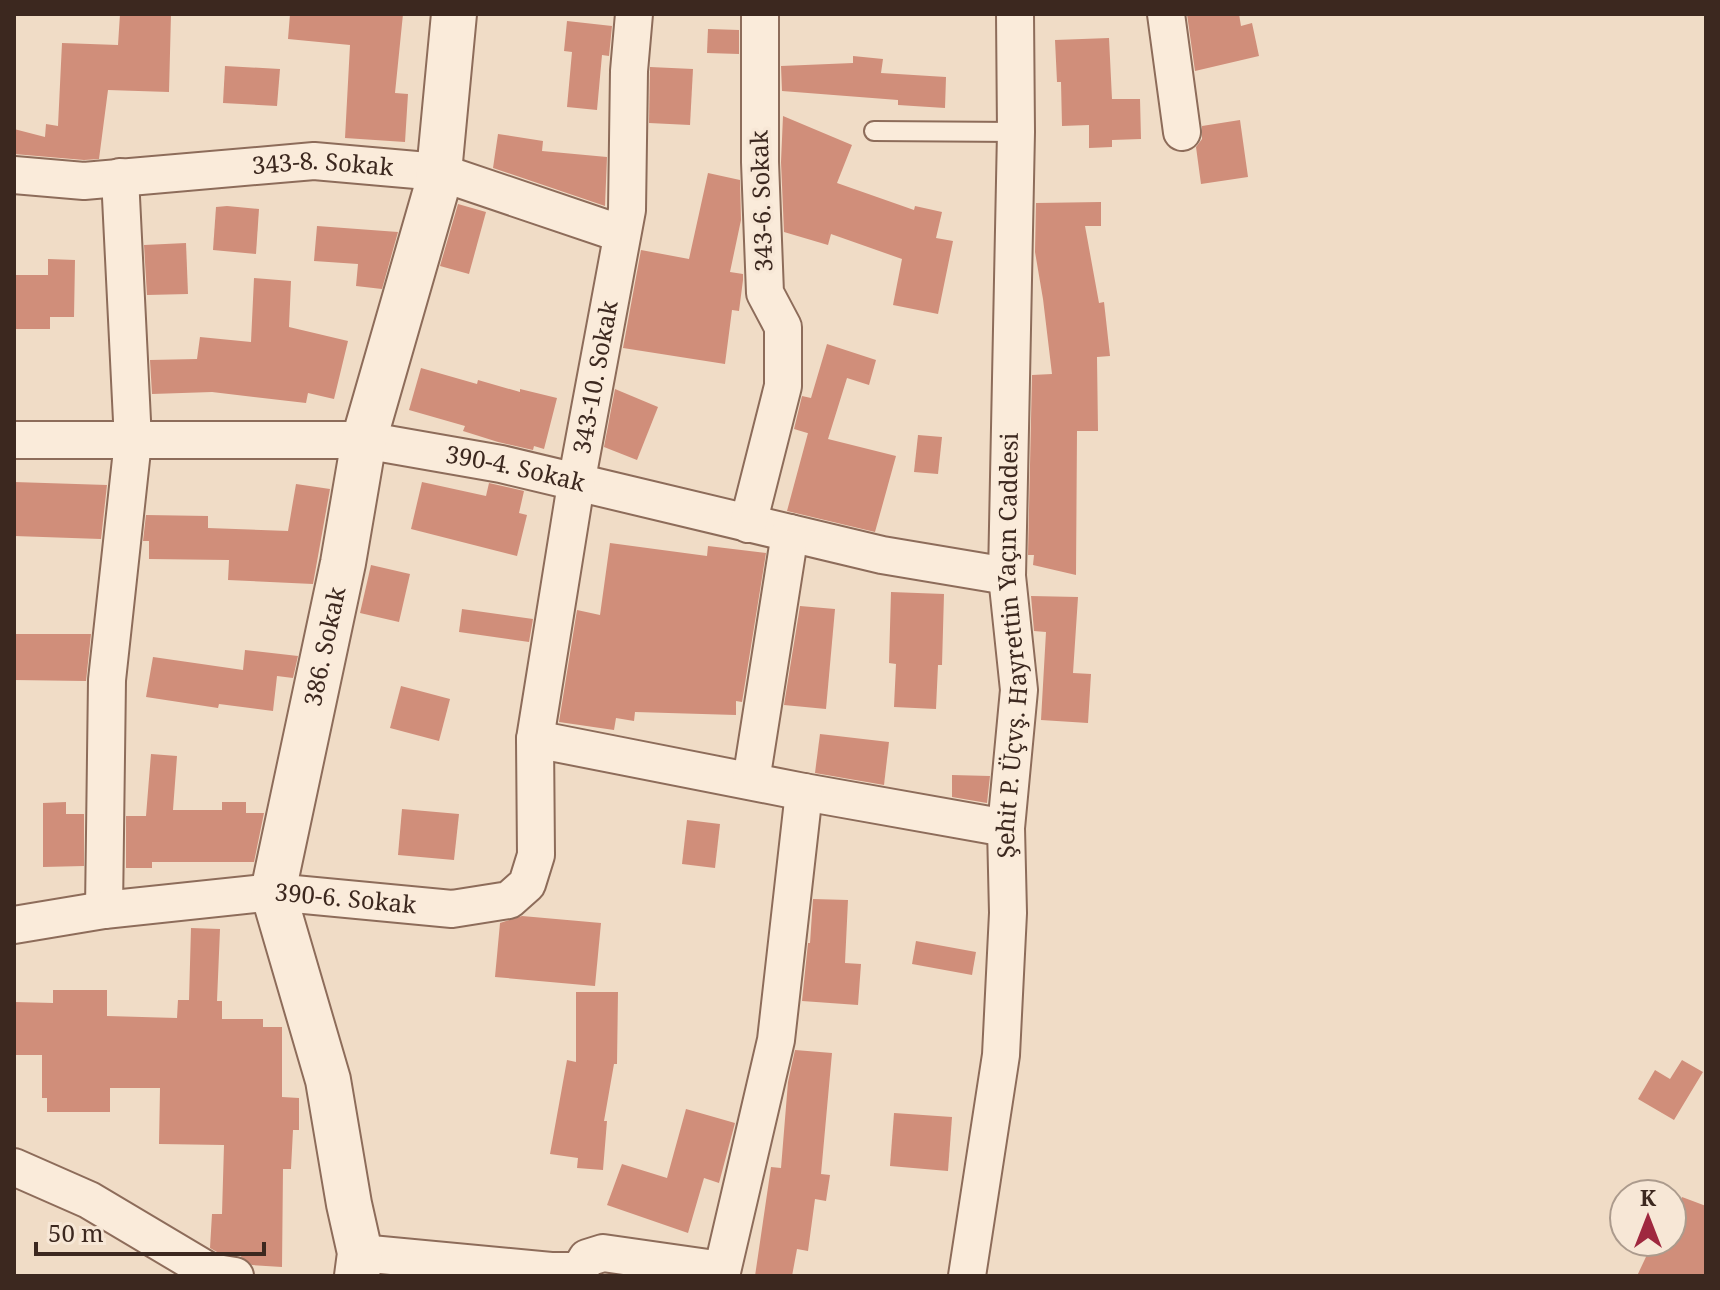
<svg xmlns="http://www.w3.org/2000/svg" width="1720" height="1290" viewBox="0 0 1720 1290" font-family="'Noto Serif',serif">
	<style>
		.building { fill: #d08e7a }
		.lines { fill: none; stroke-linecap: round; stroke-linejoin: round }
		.service-casing { stroke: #8d6c5a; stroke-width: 22 }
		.minor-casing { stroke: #8d6c5a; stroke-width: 40 }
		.tertiary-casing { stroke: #8d6c5a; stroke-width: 48 }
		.service { stroke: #faebda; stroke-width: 18 }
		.minor { stroke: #faebda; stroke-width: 36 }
		.tertiary { stroke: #faebda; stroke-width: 44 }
		.labels { text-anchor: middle; stroke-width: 7; stroke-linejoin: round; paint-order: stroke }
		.street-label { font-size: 24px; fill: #3c281f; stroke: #f7e7d6 }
	</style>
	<rect width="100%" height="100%" fill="#f0dcc6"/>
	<g class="building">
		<polygon points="120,14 171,14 169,92 108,90 99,159 84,160 14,154 14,129 45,137 46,124 58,126 62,43 118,45"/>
		<polygon points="290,14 403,14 395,93 408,94 405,142 345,138 350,45 288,39"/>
		<polygon points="1187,14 1239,14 1241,26 1252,23 1259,56 1195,71"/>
		<polygon points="567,21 612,26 609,56 602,55 597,110 567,107 572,52 564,51"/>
		<polygon points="708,29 739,30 739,54 707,53"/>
		<polygon points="1109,38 1112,99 1140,99 1141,139 1112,140 1112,147 1089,148 1089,125 1062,126 1061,82 1057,82 1055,40"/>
		<polygon points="853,56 883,59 881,73 946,77 945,108 898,105 898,100 782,91 781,66 853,63"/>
		<polygon points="225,66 280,69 277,106 223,103"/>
		<polygon points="650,67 693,69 690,125 649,123"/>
		<polygon points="783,116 852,145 837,183 914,210 915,206 942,212 936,238 953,241 938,314 893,305 902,259 831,234 828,245 784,232 781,162"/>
		<polygon points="1240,120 1248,177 1201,184 1196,147 1202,139 1202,126"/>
		<polygon points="498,134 543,141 542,151 607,157 605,206 493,168"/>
		<polygon points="708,173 740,180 741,220 730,272 743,274 743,280 739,311 732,310 725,364 623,348 641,250 689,259"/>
		<polygon points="1101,202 1101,226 1085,226 1099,303 1104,302 1110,356 1097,357 1098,431 1077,431 1076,575 1033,565 1034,555 1028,555 1032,375 1052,374 1043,299 1035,252 1036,203"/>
		<polygon points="458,204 486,212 469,274 440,266"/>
		<polygon points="227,206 259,209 256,254 213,250 216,207"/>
		<polygon points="317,226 398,232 382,289 356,286 358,264 314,261"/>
		<polygon points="186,243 188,294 147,295 144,245"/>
		<polygon points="48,259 75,260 74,317 50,317 50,329 14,329 14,275 48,275"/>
		<polygon points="254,278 291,281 289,327 348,341 334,399 308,393 306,403 212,392 152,394 150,360 197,359 200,337 251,342"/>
		<polygon points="827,344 876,360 869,385 847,378 828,439 896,456 875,532 787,511 808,433 814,435 794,429 802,396 811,398"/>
		<polygon points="421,368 477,384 478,380 520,392 520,389 557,398 544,449 534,446 533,450 498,442 463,431 465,426 409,410"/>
		<polygon points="615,389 658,407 637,460 604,447"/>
		<polygon points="918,435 942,437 938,474 914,472"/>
		<polygon points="14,482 107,485 101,539 14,536"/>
		<polygon points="422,482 486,496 489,483 524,491 519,513 527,515 517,556 411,529"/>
		<polygon points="296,484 330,489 313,584 228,580 229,560 149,559 149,541 143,541 146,515 208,516 208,528 288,531"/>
		<polygon points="610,543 707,556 708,546 766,553 742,702 736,701 736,715 635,712 634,721 616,718 614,730 559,722 577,610 600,615"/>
		<polygon points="371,565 410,574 399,622 360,613"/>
		<polygon points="891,592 944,594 942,665 938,665 936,709 894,707 896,664 889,663"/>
		<polygon points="1031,596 1078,597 1073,673 1091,674 1088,723 1041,720 1046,632 1034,631"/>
		<polygon points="800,606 835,609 826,709 784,705"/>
		<polygon points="462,609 533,619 529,642 459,632"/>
		<polygon points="14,634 91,634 86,681 14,680"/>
		<polygon points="245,650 298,656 293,678 277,676 273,711 219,704 218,708 146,697 153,657 243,670"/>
		<polygon points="401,686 450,699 439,741 390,728"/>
		<polygon points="820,734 889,742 884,785 815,773"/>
		<polygon points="151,754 177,756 173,810 222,810 222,802 246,802 246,813 264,813 254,862 152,862 152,868 126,868 126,816 146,816"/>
		<polygon points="952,775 990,776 987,803 952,797"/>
		<polygon points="66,802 66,814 84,814 84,866 43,867 43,803"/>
		<polygon points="402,809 459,814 454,860 398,855"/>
		<polygon points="687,820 720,824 715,868 682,864"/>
		<polygon points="813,899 848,900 845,963 861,964 858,1005 802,1001 808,943 810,943"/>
		<polygon points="522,916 601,923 595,986 495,977 500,923"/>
		<polygon points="191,928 220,929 217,1001 222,1001 222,1019 263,1019 263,1027 282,1027 282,1097 299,1098 299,1130 293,1130 291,1169 283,1169 282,1267 252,1265 239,1255 217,1252 210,1248 212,1214 222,1214 224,1145 159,1144 160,1088 110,1088 110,1112 47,1112 47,1098 42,1098 42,1055 14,1055 14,1002 53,1003 53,990 107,990 107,1016 177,1018 178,1000 189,1000"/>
		<polygon points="916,941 976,952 972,975 912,964"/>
		<polygon points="576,992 618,992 617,1064 614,1064 604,1121 607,1121 603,1170 577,1168 578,1158 550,1154 567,1060 576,1062"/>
		<polygon points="795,1050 832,1053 821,1174 830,1175 826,1201 815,1199 808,1251 797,1249 792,1276 755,1276 771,1167 781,1168 788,1082"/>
		<polygon points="1682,1060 1703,1072 1674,1120 1638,1099 1655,1070 1670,1079"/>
		<polygon points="686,1109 735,1123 719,1183 704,1178 688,1233 607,1205 622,1164 667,1178"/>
		<polygon points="894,1113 952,1117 948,1171 890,1166"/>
		<polygon points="1682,1197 1706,1206 1706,1276 1637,1276 1652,1244 1662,1249 1665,1242 1672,1242 1672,1224"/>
	</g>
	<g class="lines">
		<defs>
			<polyline id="service" points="874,131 1016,132"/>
			<g id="minor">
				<polyline points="1166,14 1182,132"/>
				<path id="s1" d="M14,175L84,181L314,161L439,172L622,234"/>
				<path id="s2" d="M14,440H364L501,464L882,555L1007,576"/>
				<polyline points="748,524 783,386 783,327 765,293 760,162 760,14"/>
				<polyline points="535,739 804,792 1006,828"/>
				<polyline points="751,781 790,533"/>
				<polyline points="104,910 107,680 133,441 120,177"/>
				<path id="s3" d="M14,925L104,910L273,892L452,909L509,900L527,884L536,855L535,739L576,484L627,210L629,71L634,14"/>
				<polyline points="14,1167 89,1200 210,1272 235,1276"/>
				<polyline points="360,1253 551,1271 577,1271"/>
				<polyline points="576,1276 587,1258 603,1253 722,1270"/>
				<polyline points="721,1276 776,1040 804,792"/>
				<path id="s4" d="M967,1276L1001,1055L1008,913L1006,828L1019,690L1007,576L1016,132L1015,14"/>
			</g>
			<g id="tertiary">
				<path id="s5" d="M357,1276L360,1253L349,1204L328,1080L273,892L343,563L364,440L438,183L454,14"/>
			</g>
		</defs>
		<use href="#service" class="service-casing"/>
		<use href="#minor" class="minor-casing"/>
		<use href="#tertiary" class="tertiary-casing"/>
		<use href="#service" class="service"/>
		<use href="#minor" class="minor"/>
		<use href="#tertiary" class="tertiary"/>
	</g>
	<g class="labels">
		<g class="street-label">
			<text dy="8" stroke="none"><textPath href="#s1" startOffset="310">343-8. Sokak</textPath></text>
			<text transform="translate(762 201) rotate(-92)" y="8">343-6. Sokak</text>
			<text dy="8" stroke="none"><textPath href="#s3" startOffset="1036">343-10. Sokak</textPath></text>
			<text dy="8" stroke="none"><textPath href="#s2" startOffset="504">390-4. Sokak</textPath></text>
			<text dy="8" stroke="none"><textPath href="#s5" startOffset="646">386. Sokak</textPath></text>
			<text dy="8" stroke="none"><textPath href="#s4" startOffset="634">Şehit P. Üçvş. Hayrettin Yaçın Caddesi</textPath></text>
			<text dy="8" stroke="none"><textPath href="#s3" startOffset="334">390-6. Sokak</textPath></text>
		</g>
	</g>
	<rect width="1720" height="1290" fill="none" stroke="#3c281f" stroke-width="32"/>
	<g transform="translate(1648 1218)"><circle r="38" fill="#f7e7d6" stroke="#ac9b8d" stroke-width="2"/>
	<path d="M0-6L14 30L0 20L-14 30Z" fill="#9f283f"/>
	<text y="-12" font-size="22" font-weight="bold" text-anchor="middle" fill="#3c281f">K</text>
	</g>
	<path d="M36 1242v12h228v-12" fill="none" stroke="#3c281f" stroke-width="4"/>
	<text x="48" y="1242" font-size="24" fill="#3c281f" stroke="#f7e7d6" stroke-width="6" paint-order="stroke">50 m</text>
</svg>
